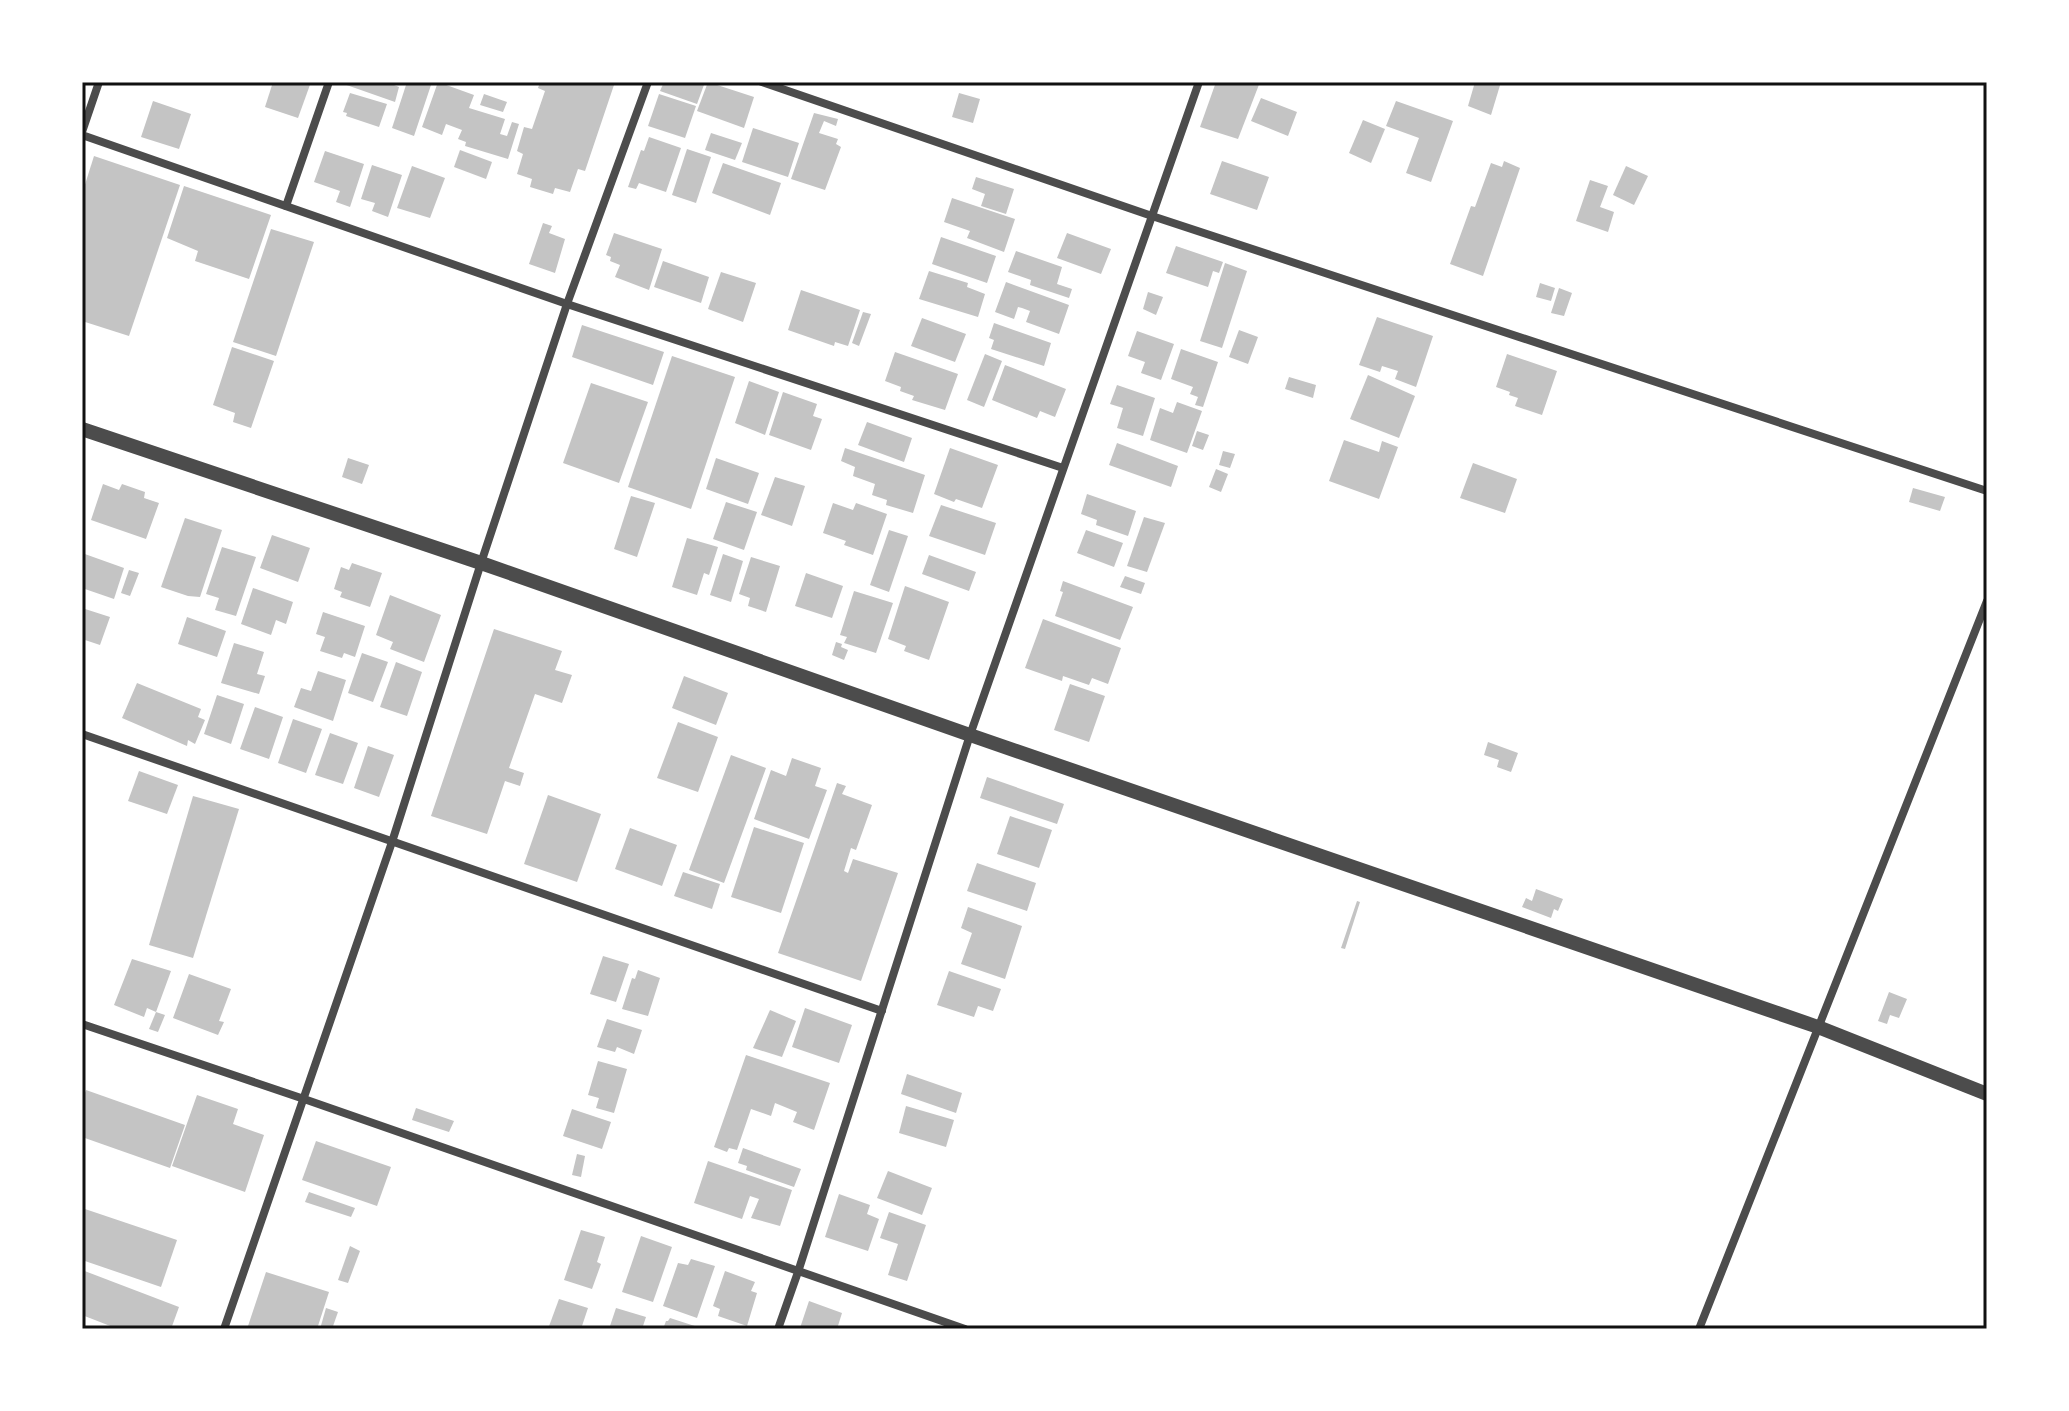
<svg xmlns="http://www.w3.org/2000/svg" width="2069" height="1411" viewBox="0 0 2069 1411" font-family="'Roboto Condensed',sans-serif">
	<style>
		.building { fill: #c4c4c4 }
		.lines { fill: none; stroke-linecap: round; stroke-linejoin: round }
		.minor { stroke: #4c4c4c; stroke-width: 8 }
		.tertiary { stroke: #4c4c4c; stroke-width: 14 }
		.neatline { fill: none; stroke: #111; stroke-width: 3 }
	</style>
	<rect width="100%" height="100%" fill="#fff"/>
	<g class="building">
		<polygon points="273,82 311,82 298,118 265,107"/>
		<polygon points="338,82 395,82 394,85 399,87 395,102"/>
		<polygon points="407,82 432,82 414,136 392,128"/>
		<polygon points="438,82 474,95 469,108 505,119 500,134 507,136 512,122 519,124 508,159 465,146 466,142 458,139 462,130 446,124 442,135 422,127"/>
		<polygon points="540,82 615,82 585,171 578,169 570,192 555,188 553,194 530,187 532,179 517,174 523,154 517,151 524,127 532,129 545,91 538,88"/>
		<polygon points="664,82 705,82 697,104 660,91"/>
		<polygon points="708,82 754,97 744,128 697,111"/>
		<polygon points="1216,82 1260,82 1238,139 1200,127"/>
		<polygon points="1475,82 1501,82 1491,115 1468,106"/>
		<polygon points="350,93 387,104 379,127 346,116 347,113 343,112"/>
		<polygon points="959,93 980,99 973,123 952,117"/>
		<polygon points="484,94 507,102 503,112 480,105"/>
		<polygon points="659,94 696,106 685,138 648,126"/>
		<polygon points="1261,98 1297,112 1288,136 1251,121"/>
		<polygon points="153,101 191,114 179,149 141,137"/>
		<polygon points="1396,101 1453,121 1431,182 1406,173 1419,138 1386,126"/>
		<polygon points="814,113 838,119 836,126 824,121 819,133 838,139 836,144 841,147 825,190 791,179"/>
		<polygon points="1363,120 1385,129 1371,163 1349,153"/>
		<polygon points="753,128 799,143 788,177 742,162"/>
		<polygon points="711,133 742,143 735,160 705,150"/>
		<polygon points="649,137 681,148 666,192 639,183 636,189 628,187 641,150 644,151"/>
		<polygon points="687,149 711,157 696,203 672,195"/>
		<polygon points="460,150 492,162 486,179 454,167"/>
		<polygon points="325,151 364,164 350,207 336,202 340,191 314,182"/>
		<polygon points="94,156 180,185 129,336 82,321 82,194"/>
		<polygon points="1222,161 1269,177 1257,210 1210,194"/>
		<polygon points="1504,161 1520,168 1483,276 1450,264 1471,206 1475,207 1491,163 1502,167"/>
		<polygon points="723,163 781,183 770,215 712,193"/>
		<polygon points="372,165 402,175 388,217 372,211 375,203 361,199"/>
		<polygon points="412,166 445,178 430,218 397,208"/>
		<polygon points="1626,166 1648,176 1634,205 1613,195"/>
		<polygon points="976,177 1014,189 1006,214 981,206 985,194 972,189"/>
		<polygon points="1590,180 1608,186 1600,207 1614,212 1608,232 1576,221"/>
		<polygon points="184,186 271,215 249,279 195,261 198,251 167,238"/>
		<polygon points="952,198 1015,219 1004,252 967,238 970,231 944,222"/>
		<polygon points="543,223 552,226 549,233 565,239 555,273 529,264"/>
		<polygon points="271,229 314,242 276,356 233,342"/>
		<polygon points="614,233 662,249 649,290 615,277 620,265 610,261 611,257 606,255"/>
		<polygon points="1067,233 1111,249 1101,274 1057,258"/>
		<polygon points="941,237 996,256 987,283 932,264"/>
		<polygon points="1176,246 1223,262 1219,273 1213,271 1208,287 1166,273"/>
		<polygon points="1016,251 1062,267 1057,284 1072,289 1069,298 1030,285 1031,280 1008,272"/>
		<polygon points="663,261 709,277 701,303 654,287"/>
		<polygon points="1225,263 1247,271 1222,348 1200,341"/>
		<polygon points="929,271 968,283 967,287 985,294 978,317 919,299"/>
		<polygon points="721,272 756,283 743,322 708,309"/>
		<polygon points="1006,282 1069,305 1059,334 1026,322 1030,311 1022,308 1018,307 1014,319 995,312"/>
		<polygon points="1540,283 1555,288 1551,301 1536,297"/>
		<polygon points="1559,288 1572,293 1564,316 1551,313"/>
		<polygon points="801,290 860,310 848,346 835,342 834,346 788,330"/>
		<polygon points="1148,292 1163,297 1156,315 1143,309"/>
		<polygon points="863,312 871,314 859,346 852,343"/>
		<polygon points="1377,317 1433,336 1416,387 1395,379 1398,371 1382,366 1380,372 1359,365"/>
		<polygon points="922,318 966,334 955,362 911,346"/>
		<polygon points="994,323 1051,343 1044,366 991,349 994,340 989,338"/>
		<polygon points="582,325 664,352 653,385 572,357"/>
		<polygon points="1239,330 1258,337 1248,364 1229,357"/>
		<polygon points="1137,331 1174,344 1161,380 1141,373 1145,362 1128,356"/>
		<polygon points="232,347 274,361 251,428 233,422 235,413 213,405"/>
		<polygon points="1181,349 1218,362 1203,407 1195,405 1198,397 1190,394 1193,387 1171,379"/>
		<polygon points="895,352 958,374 945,410 912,400 914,396 900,391 901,387 885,381"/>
		<polygon points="985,354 1002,361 984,407 967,400"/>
		<polygon points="1507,354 1557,371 1542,415 1515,406 1518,398 1509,395 1510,392 1496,387"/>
		<polygon points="672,356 735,377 691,509 628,487"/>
		<polygon points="1005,365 1066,389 1055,417 1040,411 1037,418 992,400"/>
		<polygon points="1368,375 1415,396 1399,438 1350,419"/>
		<polygon points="1289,377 1316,385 1313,398 1285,389"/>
		<polygon points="749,381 779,392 765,435 735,423"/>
		<polygon points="591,383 648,402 619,483 563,463"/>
		<polygon points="1117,385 1155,398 1143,436 1117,428 1123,408 1110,404"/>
		<polygon points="783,392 817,404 813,416 822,419 811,450 769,435"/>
		<polygon points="1177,402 1202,411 1187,453 1150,440 1160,408 1173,413"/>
		<polygon points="867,422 912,438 904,462 858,445"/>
		<polygon points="1197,431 1209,435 1203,450 1192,446"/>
		<polygon points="1344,440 1379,452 1382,441 1398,447 1379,499 1329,481"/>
		<polygon points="1117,443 1178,466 1171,487 1109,465"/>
		<polygon points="845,448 925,475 913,513 886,505 887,500 872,495 875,484 853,476 855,467 841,461"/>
		<polygon points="950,448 998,465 982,508 956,499 954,502 934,494"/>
		<polygon points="1223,451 1235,454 1230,468 1219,465"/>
		<polygon points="348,458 369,465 362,484 342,477"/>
		<polygon points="716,458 759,473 748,504 706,489"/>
		<polygon points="1473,463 1517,479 1505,513 1460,498"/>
		<polygon points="1216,469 1228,474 1221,492 1209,487"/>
		<polygon points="775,477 805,486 792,526 761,515"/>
		<polygon points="103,484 119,490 122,484 145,492 144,498 159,503 146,539 91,520"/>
		<polygon points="1913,488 1945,497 1940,511 1909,502"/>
		<polygon points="1087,494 1136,511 1128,536 1096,525 1097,520 1081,514"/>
		<polygon points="631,496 655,503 637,557 614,549"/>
		<polygon points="726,502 757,512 744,550 713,539"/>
		<polygon points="833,503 853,510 856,503 887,514 873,555 844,545 846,541 823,533"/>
		<polygon points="941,505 996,523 985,555 929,536"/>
		<polygon points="1144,517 1165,523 1147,572 1127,566"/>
		<polygon points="185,518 222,530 200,597 188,596 161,587"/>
		<polygon points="889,530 908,536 889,592 870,585"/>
		<polygon points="1086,530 1123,543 1114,567 1077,553"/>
		<polygon points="272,535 310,548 298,582 260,568"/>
		<polygon points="687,538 718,547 709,575 704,573 697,595 672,587"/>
		<polygon points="222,547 256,557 236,616 215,610 219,598 206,594"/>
		<polygon points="82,553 124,568 114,599 82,588"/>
		<polygon points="723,554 743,561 731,602 710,595"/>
		<polygon points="929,555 976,572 969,591 922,574"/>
		<polygon points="751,557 780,566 766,612 748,606 750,598 739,594"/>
		<polygon points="352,563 382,573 370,607 340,597 342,592 334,589 341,567 349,570"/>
		<polygon points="129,570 139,573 130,596 121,593"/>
		<polygon points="806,573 843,586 832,618 795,606"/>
		<polygon points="1125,576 1145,583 1141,594 1120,587"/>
		<polygon points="1063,581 1133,607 1120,640 1055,616 1063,592 1060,591"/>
		<polygon points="905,586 949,602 929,660 904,651 906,646 888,639"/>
		<polygon points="253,588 293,602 286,624 276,620 271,635 241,624"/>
		<polygon points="854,591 893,603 876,653 844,643 847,637 840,635"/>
		<polygon points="390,595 441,615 424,662 390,649 393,642 376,635"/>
		<polygon points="82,608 110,617 100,645 82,639 85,629 82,628"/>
		<polygon points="323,612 365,626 355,657 344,653 342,658 320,651 325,637 316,634"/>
		<polygon points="187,617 226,631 217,657 178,644"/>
		<polygon points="1043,619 1121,648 1108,684 1092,678 1089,685 1063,676 1062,681 1025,668"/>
		<polygon points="494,629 562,651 555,670 572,675 562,703 535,694 509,768 524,773 520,786 505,781 487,834 431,816"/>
		<polygon points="836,642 842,644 841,647 848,650 844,660 832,655"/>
		<polygon points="234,643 264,652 257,674 265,676 259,694 221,683"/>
		<polygon points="362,653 388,662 373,702 348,693"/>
		<polygon points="396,662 422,672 407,716 380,707"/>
		<polygon points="318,671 346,680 333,721 294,707 301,688 311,691"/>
		<polygon points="684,676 728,693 716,725 672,708"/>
		<polygon points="137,683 201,709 198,717 205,720 195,744 188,740 187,746 122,718"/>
		<polygon points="1070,684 1105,696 1089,742 1054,730"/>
		<polygon points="217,695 244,704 231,744 204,734"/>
		<polygon points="255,707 283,717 269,759 240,749"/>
		<polygon points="293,719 322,729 306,773 278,763"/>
		<polygon points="678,722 718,737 698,792 657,778"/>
		<polygon points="330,733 358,743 343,784 315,775"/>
		<polygon points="1488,742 1518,753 1511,772 1497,767 1499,760 1484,755"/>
		<polygon points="368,746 394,755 379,797 354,788"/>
		<polygon points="731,755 766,768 724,883 689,870"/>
		<polygon points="792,758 821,768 815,786 827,790 809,839 754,819 771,770 786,776"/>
		<polygon points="139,771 178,785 167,814 128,801"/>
		<polygon points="987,777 1064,804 1057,824 980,798"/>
		<polygon points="837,783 846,786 842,794 872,805 856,850 851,848 844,871 848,873 853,859 898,873 861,981 778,953"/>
		<polygon points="548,795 601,814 577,882 524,864"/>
		<polygon points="193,796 239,809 193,958 149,945"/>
		<polygon points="1010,816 1052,830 1039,868 997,854"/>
		<polygon points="754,827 804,843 781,913 731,897"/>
		<polygon points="630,828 677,845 662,886 615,869"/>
		<polygon points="977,863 1036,883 1027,911 967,891"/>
		<polygon points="683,872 720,884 712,909 674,896"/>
		<polygon points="1536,889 1563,899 1558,911 1554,909 1551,918 1522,907 1526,898 1532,901"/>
		<polygon points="1357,901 1360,902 1345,949 1341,948"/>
		<polygon points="968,907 1022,926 1005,979 961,964 972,933 961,928"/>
		<polygon points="603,956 629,964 616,1002 590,994"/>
		<polygon points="132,959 171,971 156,1012 147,1008 144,1017 114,1005"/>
		<polygon points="638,970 660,978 648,1016 622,1009 632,978 635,979"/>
		<polygon points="949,971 1001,989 993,1011 978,1006 974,1017 937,1005"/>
		<polygon points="189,974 231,989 219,1021 224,1022 218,1035 173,1018"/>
		<polygon points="1889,992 1907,999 1899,1018 1890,1015 1887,1024 1878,1021"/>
		<polygon points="805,1008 852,1025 839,1063 792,1047"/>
		<polygon points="770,1010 796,1021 782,1057 753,1048"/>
		<polygon points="156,1012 165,1015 158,1032 149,1029"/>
		<polygon points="607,1019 642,1030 634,1054 617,1047 615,1052 597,1047"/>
		<polygon points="746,1055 830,1083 814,1130 793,1122 797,1112 775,1103 771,1116 751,1109 737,1150 729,1148 727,1152 714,1147"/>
		<polygon points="598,1061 627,1069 614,1113 596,1108 599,1098 588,1095"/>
		<polygon points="907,1074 962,1093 956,1113 901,1094"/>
		<polygon points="86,1090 185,1125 170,1168 82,1137 82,1101"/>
		<polygon points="197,1095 238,1109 233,1124 264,1135 245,1192 172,1166"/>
		<polygon points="906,1106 954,1120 946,1147 899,1133"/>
		<polygon points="416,1108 454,1121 449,1132 412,1120"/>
		<polygon points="572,1109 611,1122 602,1149 563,1136"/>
		<polygon points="316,1141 391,1167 377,1206 302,1180"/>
		<polygon points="743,1148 801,1169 794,1187 746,1170 747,1166 738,1163"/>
		<polygon points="577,1154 585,1156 581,1177 572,1175"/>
		<polygon points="708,1161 792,1190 780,1226 751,1218 759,1199 750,1196 742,1219 694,1203"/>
		<polygon points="888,1171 932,1188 922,1215 877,1198"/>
		<polygon points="309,1192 355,1208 351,1217 305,1202"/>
		<polygon points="839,1194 870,1205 867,1214 879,1219 868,1251 825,1237"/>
		<polygon points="82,1208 177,1240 161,1287 82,1260"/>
		<polygon points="889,1212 926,1225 907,1281 888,1275 898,1244 880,1238"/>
		<polygon points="581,1230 605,1237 597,1262 601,1264 592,1289 564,1280"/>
		<polygon points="641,1236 672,1247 653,1302 622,1292"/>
		<polygon points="350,1246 360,1251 348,1283 338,1280"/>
		<polygon points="691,1259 715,1266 697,1318 663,1306 678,1263 688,1265"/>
		<polygon points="82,1270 179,1307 171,1329 118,1329 82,1315"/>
		<polygon points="725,1271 755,1282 751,1291 757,1293 747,1326 718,1316 720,1309 713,1306"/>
		<polygon points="266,1272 329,1292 317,1329 247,1329"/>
		<polygon points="559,1299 588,1308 581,1329 548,1329"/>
		<polygon points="809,1301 842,1313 837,1329 800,1328"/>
		<polygon points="326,1308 338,1312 332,1329 320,1329"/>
		<polygon points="616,1308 646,1317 642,1329 609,1329"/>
		<polygon points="670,1318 701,1328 701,1329 663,1329 666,1321 668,1321"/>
	</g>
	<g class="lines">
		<g class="minor">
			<polyline points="762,82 1152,216 1987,491"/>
			<polyline points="82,132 99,82"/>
			<polyline points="82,135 567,304 1063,468"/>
			<polyline points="286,206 329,82"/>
			<polyline points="82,734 882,1011"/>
			<polyline points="82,1024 304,1099 965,1329"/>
			<polyline points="224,1329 392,842 481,563 567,304 648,82"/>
			<polyline points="778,1329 798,1272 970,735 1199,82"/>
			<polyline points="1699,1329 1987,601"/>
		</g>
		<polyline class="tertiary" points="82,429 481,563 970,735 1818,1027 1987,1094"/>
	</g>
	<rect width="2069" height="1411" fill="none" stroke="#ffffff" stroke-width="168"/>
	<rect x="84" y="84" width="1901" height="1243" class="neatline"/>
</svg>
